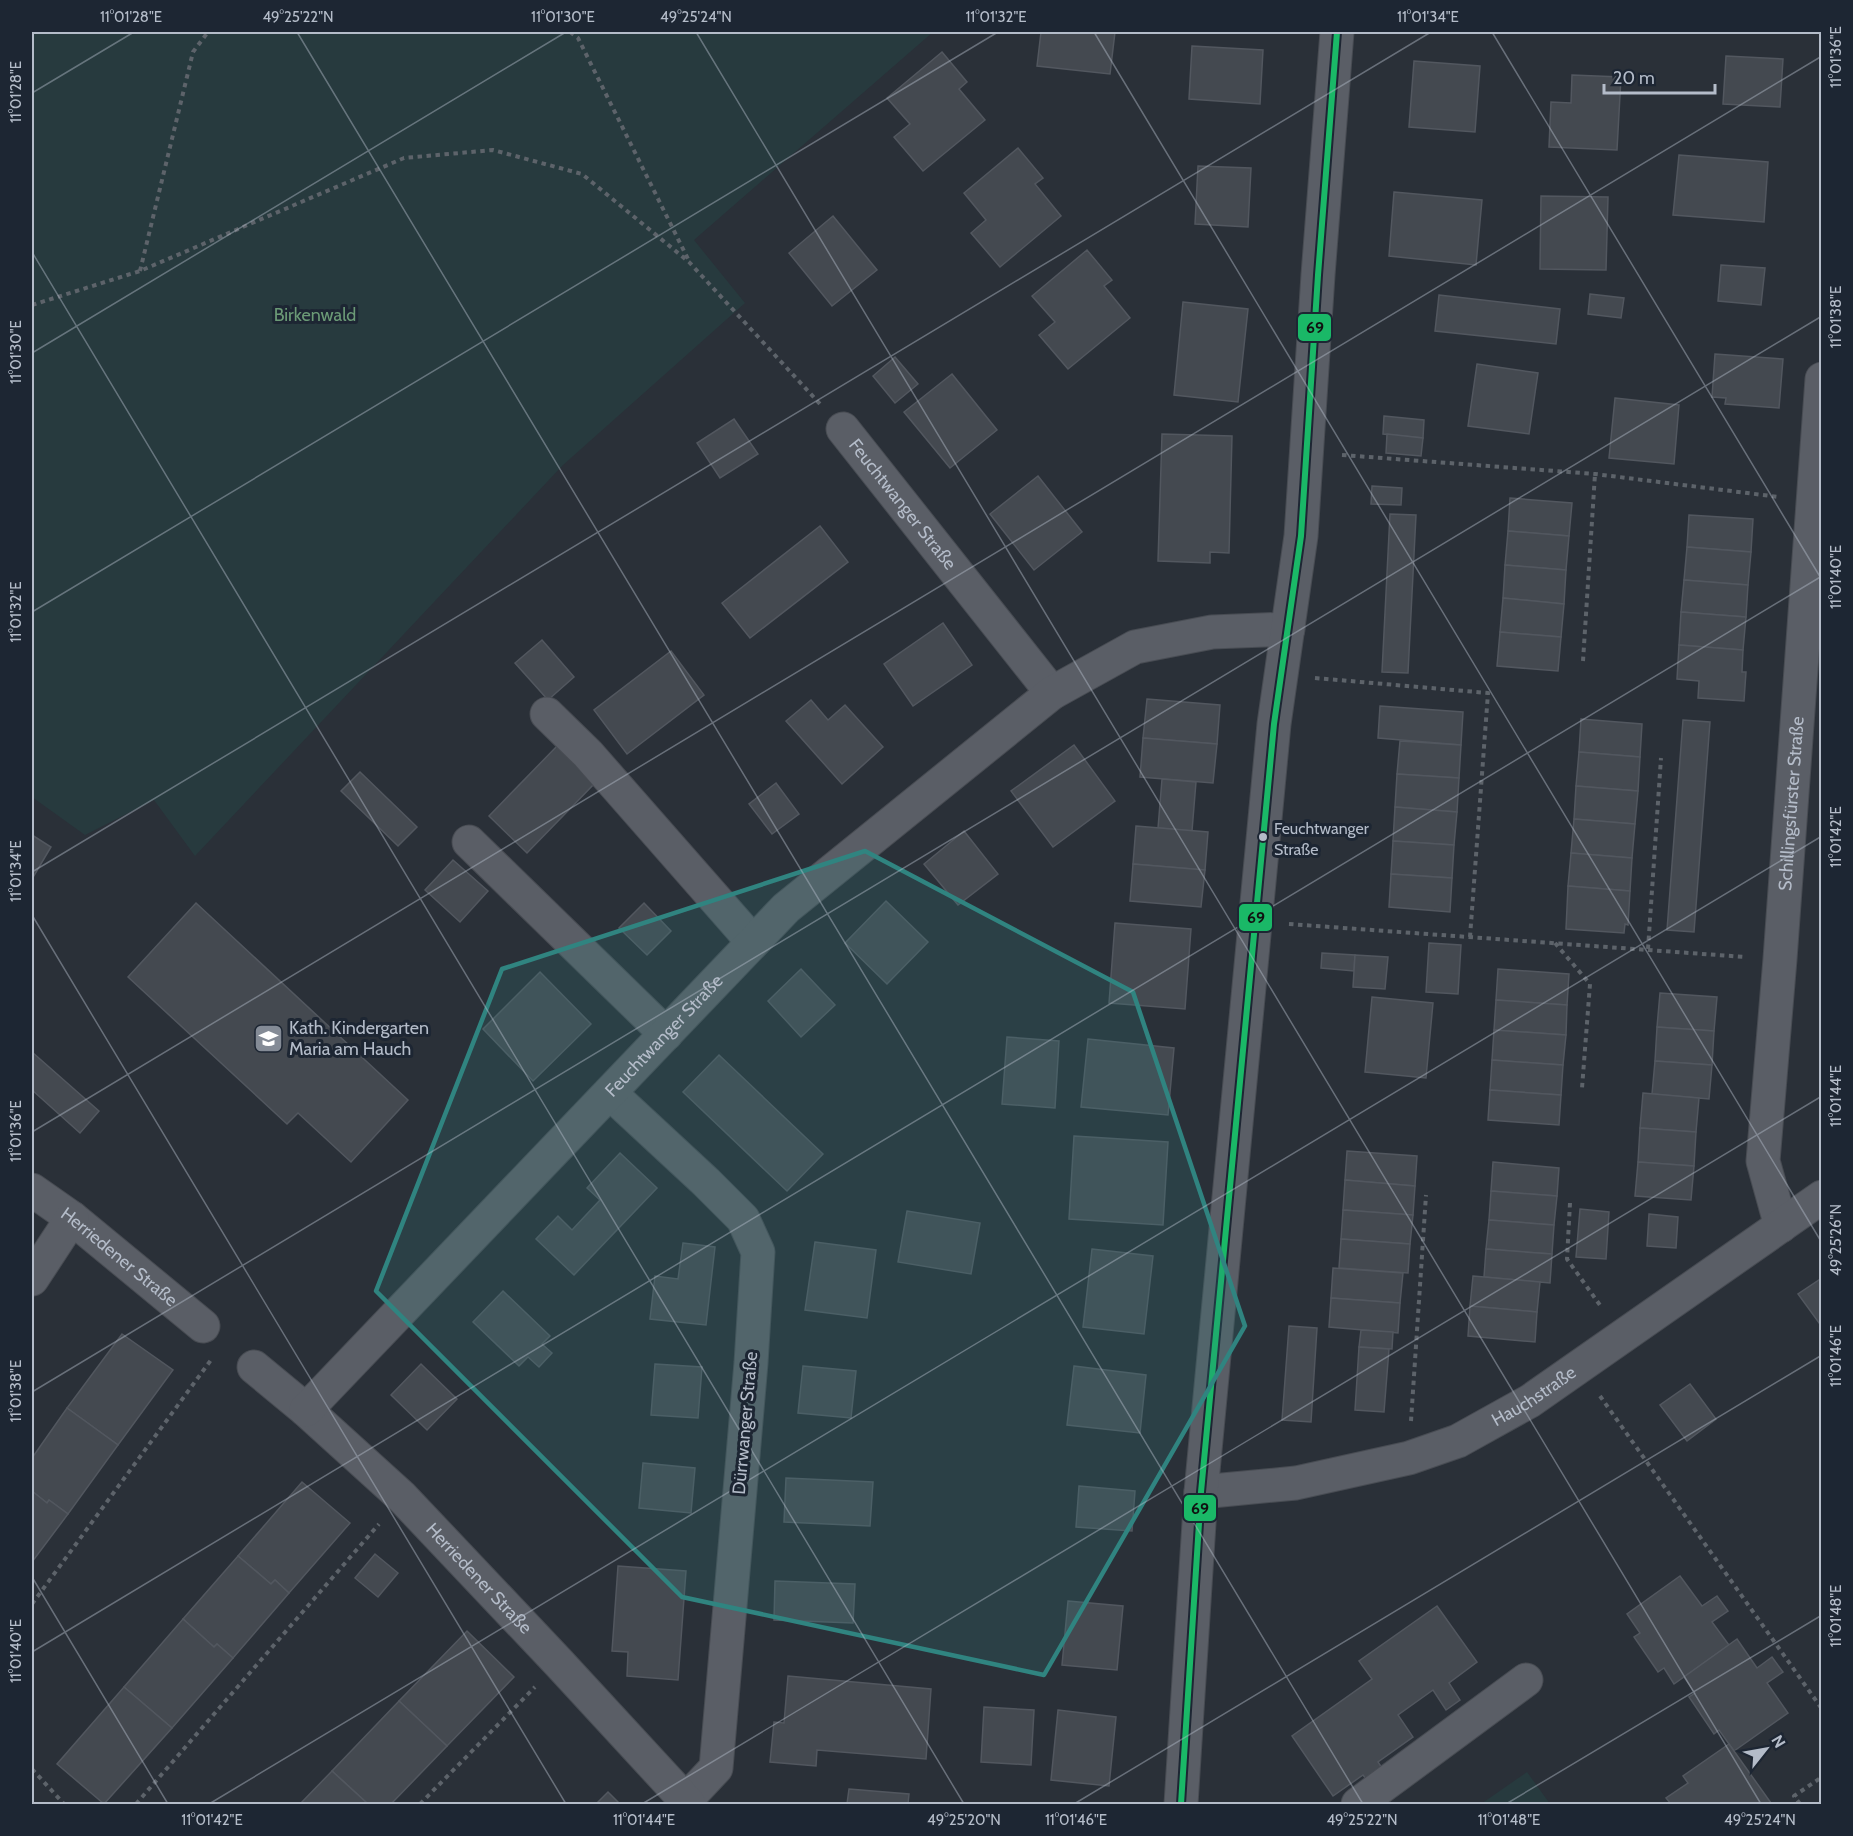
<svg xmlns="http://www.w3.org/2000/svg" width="1853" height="1836" viewBox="0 0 1853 1836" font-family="Cabin,sans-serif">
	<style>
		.green { fill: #273a3e }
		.building { fill: #444950; stroke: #52575f; stroke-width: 1.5 }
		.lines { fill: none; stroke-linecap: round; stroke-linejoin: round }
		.minor-casing { stroke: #484c53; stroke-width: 35 }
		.path { stroke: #5d636a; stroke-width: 4; stroke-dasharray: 4.5 4.5; stroke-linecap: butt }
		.minor { stroke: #5a5e66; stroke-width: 33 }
		.bus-1-casing { stroke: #1d2633; stroke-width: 10 }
		.bus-1 { stroke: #1ab867; stroke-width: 6 }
		.marked { fill: #308480; fill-opacity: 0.2; stroke: #308480; stroke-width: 4.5; stroke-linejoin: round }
		.ticks { fill: none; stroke: #b4bcc9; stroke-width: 1.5; stroke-opacity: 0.45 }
		.bus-dot { fill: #b4bcc9; stroke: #1d2633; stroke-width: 2 }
		.labels { text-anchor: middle; stroke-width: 6; stroke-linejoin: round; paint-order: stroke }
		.bus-label { font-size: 16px; fill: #b4bcc9; stroke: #1d2633; text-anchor: start }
		.park-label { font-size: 18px; fill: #6b9a76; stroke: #1d2633 }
		.street-label { font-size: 18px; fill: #b4bcc9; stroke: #1d2633 }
		.poi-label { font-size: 18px; fill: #b4bcc9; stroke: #1d2633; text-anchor: start }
		.line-badge { stroke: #1d2633; stroke-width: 2 }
		.pale-badge-label { font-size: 16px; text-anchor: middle; font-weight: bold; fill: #111 }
		.neatline { fill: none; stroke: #b4bcc9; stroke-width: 2 }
		.ticks-label { font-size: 15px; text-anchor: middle; fill: #b4bcc9 }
	</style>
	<rect width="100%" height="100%" fill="#2a3038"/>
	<g class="green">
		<polygon points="32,32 933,32 694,240 745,303 563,465 195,856 154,800 85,835 32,797"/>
		<polygon points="1527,1772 1550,1804 1481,1804"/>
	</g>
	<g class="building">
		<polygon points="1041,32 1115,32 1110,74 1037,66"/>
		<polygon points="1192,46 1263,50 1260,104 1189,99"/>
		<polygon points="942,52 967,82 959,89 985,120 923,171 894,137 910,124 887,98"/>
		<polygon points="1726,56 1783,59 1780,107 1723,104"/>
		<polygon points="1414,61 1480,66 1475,132 1409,127"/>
		<polygon points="1572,75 1621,77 1617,150 1549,147 1551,102 1571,103"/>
		<polygon points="1018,148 1043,178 1035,184 1061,216 1000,267 971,233 986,220 964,193"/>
		<polygon points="1679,155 1768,162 1764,222 1673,215"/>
		<polygon points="1198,166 1251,168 1248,227 1195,224"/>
		<polygon points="1394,192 1482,200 1476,265 1389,256"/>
		<polygon points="1541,196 1608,197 1606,270 1540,269"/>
		<polygon points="833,216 877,270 832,306 789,253"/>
		<polygon points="1087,250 1112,280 1104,286 1130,318 1068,369 1039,335 1055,322 1032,296"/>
		<polygon points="1721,265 1765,268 1761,305 1718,301"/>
		<polygon points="1590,294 1624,298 1621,318 1588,314"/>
		<polygon points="1439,295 1560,309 1556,344 1435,331"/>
		<polygon points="1183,302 1248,309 1238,402 1174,395"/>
		<polygon points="1715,354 1783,359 1779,408 1725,404 1726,398 1712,397"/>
		<polygon points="895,357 918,384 895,403 873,376"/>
		<polygon points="1477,364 1538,373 1529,434 1468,426"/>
		<polygon points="952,374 997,430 950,468 904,412"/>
		<polygon points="1615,398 1679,405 1674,464 1609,458"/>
		<polygon points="1384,416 1424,420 1423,438 1383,434"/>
		<polygon points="734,419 758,454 720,478 697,443"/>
		<polygon points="1162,434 1232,436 1229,553 1210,552 1210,563 1158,561"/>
		<polygon points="1387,434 1423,438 1421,456 1386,453"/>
		<polygon points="1038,476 1082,532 1034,570 990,514"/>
		<polygon points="1372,486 1402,488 1401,505 1371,504"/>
		<polygon points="1510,498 1572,503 1569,536 1508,531"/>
		<polygon points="1390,514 1416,515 1408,673 1382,672"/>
		<polygon points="1689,515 1753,519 1751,552 1687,547"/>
		<polygon points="820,526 848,562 750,638 722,603"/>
		<polygon points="1508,531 1569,536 1566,570 1505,565"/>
		<polygon points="1687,547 1751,552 1748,585 1684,580"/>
		<polygon points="1505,565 1566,570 1564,604 1503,598"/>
		<polygon points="1684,580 1748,585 1746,617 1681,612"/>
		<polygon points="1503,598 1564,604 1561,637 1500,632"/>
		<polygon points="1681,612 1746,617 1743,650 1679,645"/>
		<polygon points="943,623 972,665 913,706 884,664"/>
		<polygon points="1500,632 1561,637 1558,671 1497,666"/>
		<polygon points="542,640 574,677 548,700 515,663"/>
		<polygon points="1679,645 1743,650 1742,672 1746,672 1744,701 1698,698 1699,681 1677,679"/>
		<polygon points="671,651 704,695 627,754 594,710"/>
		<polygon points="1147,699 1220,705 1217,744 1143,738"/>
		<polygon points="811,700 828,720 845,705 883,747 842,784 786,721"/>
		<polygon points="1380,706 1463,712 1461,745 1378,738"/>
		<polygon points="1581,719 1642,724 1640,757 1579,752"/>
		<polygon points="1683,720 1710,722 1694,932 1667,930"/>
		<polygon points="1143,738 1217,744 1213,783 1140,777"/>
		<polygon points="1400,741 1461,745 1459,778 1397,774"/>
		<polygon points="558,745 596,782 527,853 489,816"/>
		<polygon points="1074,745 1115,801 1053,847 1011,791"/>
		<polygon points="1579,752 1640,757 1638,791 1576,786"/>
		<polygon points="360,772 417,827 398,846 341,791"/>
		<polygon points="1397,774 1459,778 1457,812 1395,807"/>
		<polygon points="1162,779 1196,782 1192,831 1158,828"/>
		<polygon points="776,783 799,814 772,834 749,804"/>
		<polygon points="1576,786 1638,791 1635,824 1574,819"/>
		<polygon points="1395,807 1457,812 1454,845 1393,841"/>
		<polygon points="1574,819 1635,824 1632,858 1571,853"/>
		<polygon points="1136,826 1208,832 1205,870 1133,864"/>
		<polygon points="964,831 998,874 958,905 924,864"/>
		<polygon points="32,835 51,847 32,879"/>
		<polygon points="1393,841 1454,845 1452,878 1391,874"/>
		<polygon points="1571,853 1632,858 1630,891 1568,886"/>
		<polygon points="453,860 488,891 460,922 425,890"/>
		<polygon points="1133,864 1205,870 1201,907 1130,901"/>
		<polygon points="1391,874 1452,878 1450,912 1389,907"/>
		<polygon points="1568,886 1630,891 1628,925 1625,924 1624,933 1566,929"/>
		<polygon points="886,901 928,942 887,984 845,943"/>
		<polygon points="196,903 408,1100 351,1162 298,1113 287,1124 128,977"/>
		<polygon points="644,903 671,931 647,955 619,928"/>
		<polygon points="1115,923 1191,929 1185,1009 1109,1003"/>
		<polygon points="1429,943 1461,945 1458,994 1426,992"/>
		<polygon points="1322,953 1355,955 1354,971 1321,968"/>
		<polygon points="1355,955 1388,957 1385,989 1353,987"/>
		<polygon points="801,969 835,1005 801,1037 768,1001"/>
		<polygon points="1498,969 1569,974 1567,1005 1496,1000"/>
		<polygon points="540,972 591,1024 533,1081 483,1029"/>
		<polygon points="1660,993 1717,997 1714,1031 1657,1027"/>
		<polygon points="1372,997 1433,1003 1426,1078 1365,1072"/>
		<polygon points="1496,1000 1567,1005 1566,1035 1494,1030"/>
		<polygon points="1657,1027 1714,1031 1712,1065 1655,1061"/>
		<polygon points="1494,1030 1566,1035 1563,1065 1492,1060"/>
		<polygon points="1007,1037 1059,1041 1055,1108 1002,1104"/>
		<polygon points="1088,1039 1174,1048 1168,1115 1081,1107"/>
		<polygon points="32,1052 99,1111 80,1133 32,1090"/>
		<polygon points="719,1055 823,1154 787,1191 683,1092"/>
		<polygon points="1492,1060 1563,1065 1561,1095 1490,1090"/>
		<polygon points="1655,1061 1712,1065 1709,1099 1652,1094"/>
		<polygon points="1490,1090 1561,1095 1559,1125 1488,1120"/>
		<polygon points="1643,1093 1699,1098 1696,1132 1640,1128"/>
		<polygon points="1640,1128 1696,1132 1694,1166 1638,1162"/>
		<polygon points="1074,1136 1168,1142 1163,1225 1069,1219"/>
		<polygon points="1347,1151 1417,1156 1415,1186 1345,1180"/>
		<polygon points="620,1153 657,1188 574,1275 536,1239 558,1216 572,1230 600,1200 587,1188"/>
		<polygon points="1493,1162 1559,1168 1557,1196 1491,1191"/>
		<polygon points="1638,1162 1694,1166 1691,1200 1635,1196"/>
		<polygon points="1345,1180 1415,1186 1413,1215 1343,1210"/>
		<polygon points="1491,1191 1557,1196 1554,1225 1489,1220"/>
		<polygon points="1580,1209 1609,1212 1606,1259 1576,1257"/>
		<polygon points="1343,1210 1413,1215 1410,1244 1341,1239"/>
		<polygon points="907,1211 980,1223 971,1274 898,1262"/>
		<polygon points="1649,1214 1678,1217 1676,1248 1647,1246"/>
		<polygon points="1489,1220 1554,1225 1552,1254 1486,1249"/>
		<polygon points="1341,1239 1410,1244 1408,1273 1339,1268"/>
		<polygon points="815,1242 876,1250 867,1318 805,1310"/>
		<polygon points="683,1243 715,1247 706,1325 650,1319 655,1276 678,1279"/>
		<polygon points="1092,1249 1153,1256 1144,1334 1083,1327"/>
		<polygon points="1486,1249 1552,1254 1550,1283 1484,1277"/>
		<polygon points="1333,1268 1403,1273 1400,1303 1331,1298"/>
		<polygon points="1473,1276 1540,1282 1537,1312 1470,1306"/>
		<polygon points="1822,1278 1822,1327 1798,1294"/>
		<polygon points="503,1291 550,1336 542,1344 552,1353 539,1367 528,1357 519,1366 473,1322"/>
		<polygon points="1331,1298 1400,1303 1398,1333 1329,1327"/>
		<polygon points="1470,1306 1537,1312 1535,1342 1468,1336"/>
		<polygon points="1289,1326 1317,1328 1311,1422 1282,1420"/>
		<polygon points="1361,1330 1393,1332 1392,1349 1359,1347"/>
		<polygon points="122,1334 173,1370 118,1445 67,1408"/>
		<polygon points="1359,1347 1389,1349 1384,1412 1355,1410"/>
		<polygon points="421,1364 457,1399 427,1430 391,1395"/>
		<polygon points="655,1364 702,1367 698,1418 651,1415"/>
		<polygon points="803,1366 856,1371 851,1418 798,1413"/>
		<polygon points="1074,1366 1146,1375 1140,1433 1067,1425"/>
		<polygon points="1690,1384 1716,1419 1687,1441 1660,1405"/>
		<polygon points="67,1408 118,1445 68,1514 49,1500 47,1503 32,1491 32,1458"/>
		<polygon points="643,1463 695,1468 691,1513 639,1508"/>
		<polygon points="786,1478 873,1482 870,1526 784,1522"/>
		<polygon points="302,1482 350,1523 289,1593 275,1580 271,1584 238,1556"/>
		<polygon points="1079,1486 1135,1491 1132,1531 1076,1527"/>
		<polygon points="32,1491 47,1503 49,1500 68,1514 32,1562"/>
		<polygon points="375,1554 398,1573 378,1597 355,1578"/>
		<polygon points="238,1556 271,1584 275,1580 289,1593 233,1658 217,1644 214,1647 183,1619"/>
		<polygon points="618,1566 686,1571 678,1680 627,1676 628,1652 612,1651"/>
		<polygon points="1680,1576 1702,1606 1717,1596 1728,1611 1712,1622 1729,1645 1674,1684 1664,1668 1658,1672 1634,1637 1640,1633 1627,1614"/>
		<polygon points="775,1581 855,1584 853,1623 774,1620"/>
		<polygon points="1068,1601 1123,1606 1117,1670 1062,1665"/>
		<polygon points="1437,1606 1477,1662 1449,1683 1460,1700 1446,1710 1433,1690 1398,1715 1413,1737 1378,1762 1390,1780 1375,1791 1363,1775 1333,1796 1292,1736 1372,1679 1359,1661"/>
		<polygon points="183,1619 214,1647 217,1644 233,1658 172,1728 124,1687"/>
		<polygon points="467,1631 514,1677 447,1746 399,1701"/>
		<polygon points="1737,1639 1757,1668 1772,1657 1783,1672 1767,1683 1788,1713 1734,1751 1719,1730 1714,1734 1689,1697 1695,1693 1684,1677"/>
		<polygon points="788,1676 931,1689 926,1759 817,1750 816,1766 770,1762 774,1722 784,1723"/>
		<polygon points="124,1687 172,1728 104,1804 57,1764"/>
		<polygon points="399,1701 447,1746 391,1804 368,1804 332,1771"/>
		<polygon points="984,1707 1034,1710 1031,1765 981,1762"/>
		<polygon points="1058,1710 1116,1717 1109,1786 1051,1780"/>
		<polygon points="1729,1744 1771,1803 1769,1804 1671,1804 1666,1798 1688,1783 1683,1776"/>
		<polygon points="332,1771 368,1804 300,1804"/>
		<polygon points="849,1789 909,1794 908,1804 847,1804"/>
		<polygon points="608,1792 620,1804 596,1804"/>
	</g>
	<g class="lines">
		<defs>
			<g id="minor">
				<path id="s1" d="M843,429L1052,693"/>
				<polyline points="547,714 588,754 753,942"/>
				<polyline points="469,842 666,1034"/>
				<polyline points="610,1093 706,1182 743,1219 758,1252 751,1363 716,1768 685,1801"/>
				<path id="s2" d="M32,1190L72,1218L203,1326"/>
				<path id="s3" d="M1781,1226L1763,1161L1780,959L1822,379"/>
				<polyline points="32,1279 72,1218"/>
				<path id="s4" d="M254,1367L306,1410L402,1497L559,1663L689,1804"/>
				<path id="s5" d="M306,1410L786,908L1052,693L1135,647L1212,632L1288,629"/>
				<path id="s6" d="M1201,1492L1296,1483L1409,1458L1458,1441L1530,1401L1822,1197"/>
				<polyline points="1181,1804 1201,1492 1274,724 1301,536 1318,275 1337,32"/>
				<polyline points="1358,1804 1526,1680"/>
			</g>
		</defs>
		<use href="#minor" class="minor-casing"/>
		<g class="path">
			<polyline points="570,32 578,38 688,259"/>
			<polyline points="140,271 193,52 208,32"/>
			<polyline points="32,305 140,271 404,158 493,150 582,174 689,262 820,404"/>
			<polyline points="1342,455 1595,474 1779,497"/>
			<polyline points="1583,661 1595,474"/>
			<polyline points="1315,678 1488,693 1470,937"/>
			<polyline points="1289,924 1745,957"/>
			<polyline points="1555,943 1590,984 1582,1088"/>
			<polyline points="1648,949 1661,758"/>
			<polyline points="1570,1203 1567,1259 1602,1308"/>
			<polyline points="1600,1396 1822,1709"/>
			<polyline points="1411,1421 1426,1195"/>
			<polyline points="32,1604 211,1360"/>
			<polyline points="32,1769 64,1804"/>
			<polyline points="136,1804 379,1524"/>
			<polyline points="420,1804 535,1687"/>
			<polyline points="1800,1804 1794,1796 1822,1777"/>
		</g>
		<use href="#minor" class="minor"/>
		<defs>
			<polyline id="bus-1" points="1181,1804 1201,1492 1274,724 1301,536 1318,275 1337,32"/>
		</defs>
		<use href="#bus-1" class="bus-1-casing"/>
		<use href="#bus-1" class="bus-1"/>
	</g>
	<path class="marked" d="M865,851L1133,992L1245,1326L1044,1675L682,1597L376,1291L502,969Z"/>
	<path class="ticks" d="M297,32L1363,1804M696,32L1761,1804M1094,32L1822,1243M1492,32L1822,580M32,93L134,32M32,252L964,1804M32,353L566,32M32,612L998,32M32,872L1431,32M32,915L566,1804M32,1132L1822,56M32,1392L1822,316M32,1577L168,1804M32,1652L1822,576M209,1804L1822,836M642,1804L1822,1096M1074,1804L1822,1355M1506,1804L1822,1615"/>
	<defs>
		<symbol id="school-square" viewBox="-11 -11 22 22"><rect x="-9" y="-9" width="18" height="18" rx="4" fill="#848b96" stroke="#1d2633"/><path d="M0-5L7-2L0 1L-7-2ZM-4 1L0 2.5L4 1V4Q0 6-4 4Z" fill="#fff"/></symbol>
	</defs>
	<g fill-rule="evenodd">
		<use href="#school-square" x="252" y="1022" width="33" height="33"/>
	</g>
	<circle class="bus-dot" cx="1263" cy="837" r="5"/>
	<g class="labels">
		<g class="bus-label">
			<text x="1274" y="834">Feuchtwanger<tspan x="1274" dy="21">Straße</tspan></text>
		</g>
		<g class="park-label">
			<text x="315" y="321">Birkenwald</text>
		</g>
		<g class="street-label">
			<text dy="6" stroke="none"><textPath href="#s1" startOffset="96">Feuchtwanger Straße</textPath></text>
			<text dy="6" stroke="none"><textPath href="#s3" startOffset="426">Schillingsfürster Straße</textPath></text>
			<text dy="6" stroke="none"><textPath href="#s5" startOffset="518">Feuchtwanger Straße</textPath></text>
			<text dy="6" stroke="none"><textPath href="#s2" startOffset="110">Herriedener Straße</textPath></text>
			<text dy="6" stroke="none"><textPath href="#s6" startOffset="351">Hauchstraße</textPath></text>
			<text transform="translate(745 1423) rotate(-85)" y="6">Dürrwanger Straße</text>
			<text dy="6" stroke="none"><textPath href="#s4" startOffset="309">Herriedener Straße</textPath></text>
		</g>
		<g class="poi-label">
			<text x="289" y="1034">Kath. Kindergarten<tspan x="289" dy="21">Maria am Hauch</tspan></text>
		</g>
	</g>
	<g class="line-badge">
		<rect x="1297" y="313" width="35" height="29" rx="6" fill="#1ab867"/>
		<rect x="1238" y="903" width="35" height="29" rx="6" fill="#1ab867"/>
		<rect x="1183" y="1494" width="34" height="28" rx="6" fill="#1ab867"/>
	</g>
	<g class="pale-badge-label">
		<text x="1315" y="333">69</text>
		<text x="1256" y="923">69</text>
		<text x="1200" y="1514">69</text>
	</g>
	<rect width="1853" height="1836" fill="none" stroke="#1d2633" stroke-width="66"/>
	<g transform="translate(1766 1749) rotate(59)" stroke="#1d2633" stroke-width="4.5" paint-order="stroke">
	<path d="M0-4.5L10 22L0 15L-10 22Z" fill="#b4bcc9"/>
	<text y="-9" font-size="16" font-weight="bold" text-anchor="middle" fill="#b4bcc9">N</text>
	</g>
	<path d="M1604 84v9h111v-9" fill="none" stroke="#b4bcc9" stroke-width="3"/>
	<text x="1613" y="84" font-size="18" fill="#b4bcc9" stroke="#1d2633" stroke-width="4.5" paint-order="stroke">20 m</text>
	<rect x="33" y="33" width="1787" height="1770" class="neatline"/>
	<g class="ticks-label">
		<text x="131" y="22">11°01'28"E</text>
		<text x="298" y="22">49°25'22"N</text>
		<text x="563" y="22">11°01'30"E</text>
		<text x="696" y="22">49°25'24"N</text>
		<text x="996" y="22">11°01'32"E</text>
		<text x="1428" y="22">11°01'34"E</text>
		<text transform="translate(1836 57) rotate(-90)" y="5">11°01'36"E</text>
		<text transform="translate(16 92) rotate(-90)" y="5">11°01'28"E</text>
		<text transform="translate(1836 317) rotate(-90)" y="5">11°01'38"E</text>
		<text transform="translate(16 352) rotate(-90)" y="5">11°01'30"E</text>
		<text transform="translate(1836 577) rotate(-90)" y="5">11°01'40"E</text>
		<text transform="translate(16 612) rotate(-90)" y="5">11°01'32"E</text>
		<text transform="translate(1836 837) rotate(-90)" y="5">11°01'42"E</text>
		<text transform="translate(16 871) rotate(-90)" y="5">11°01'34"E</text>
		<text transform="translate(1836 1096) rotate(-90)" y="5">11°01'44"E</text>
		<text transform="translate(16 1131) rotate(-90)" y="5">11°01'36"E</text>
		<text transform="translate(1836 1240) rotate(-90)" y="5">49°25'26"N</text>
		<text transform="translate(1836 1356) rotate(-90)" y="5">11°01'46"E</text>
		<text transform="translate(16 1391) rotate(-90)" y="5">11°01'38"E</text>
		<text transform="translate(1836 1616) rotate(-90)" y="5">11°01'48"E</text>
		<text transform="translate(16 1651) rotate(-90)" y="5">11°01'40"E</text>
		<text x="212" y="1825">11°01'42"E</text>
		<text x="644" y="1825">11°01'44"E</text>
		<text x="964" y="1825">49°25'20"N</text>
		<text x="1076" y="1825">11°01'46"E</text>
		<text x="1362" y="1825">49°25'22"N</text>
		<text x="1509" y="1825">11°01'48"E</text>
		<text x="1760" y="1825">49°25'24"N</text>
	</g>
</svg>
